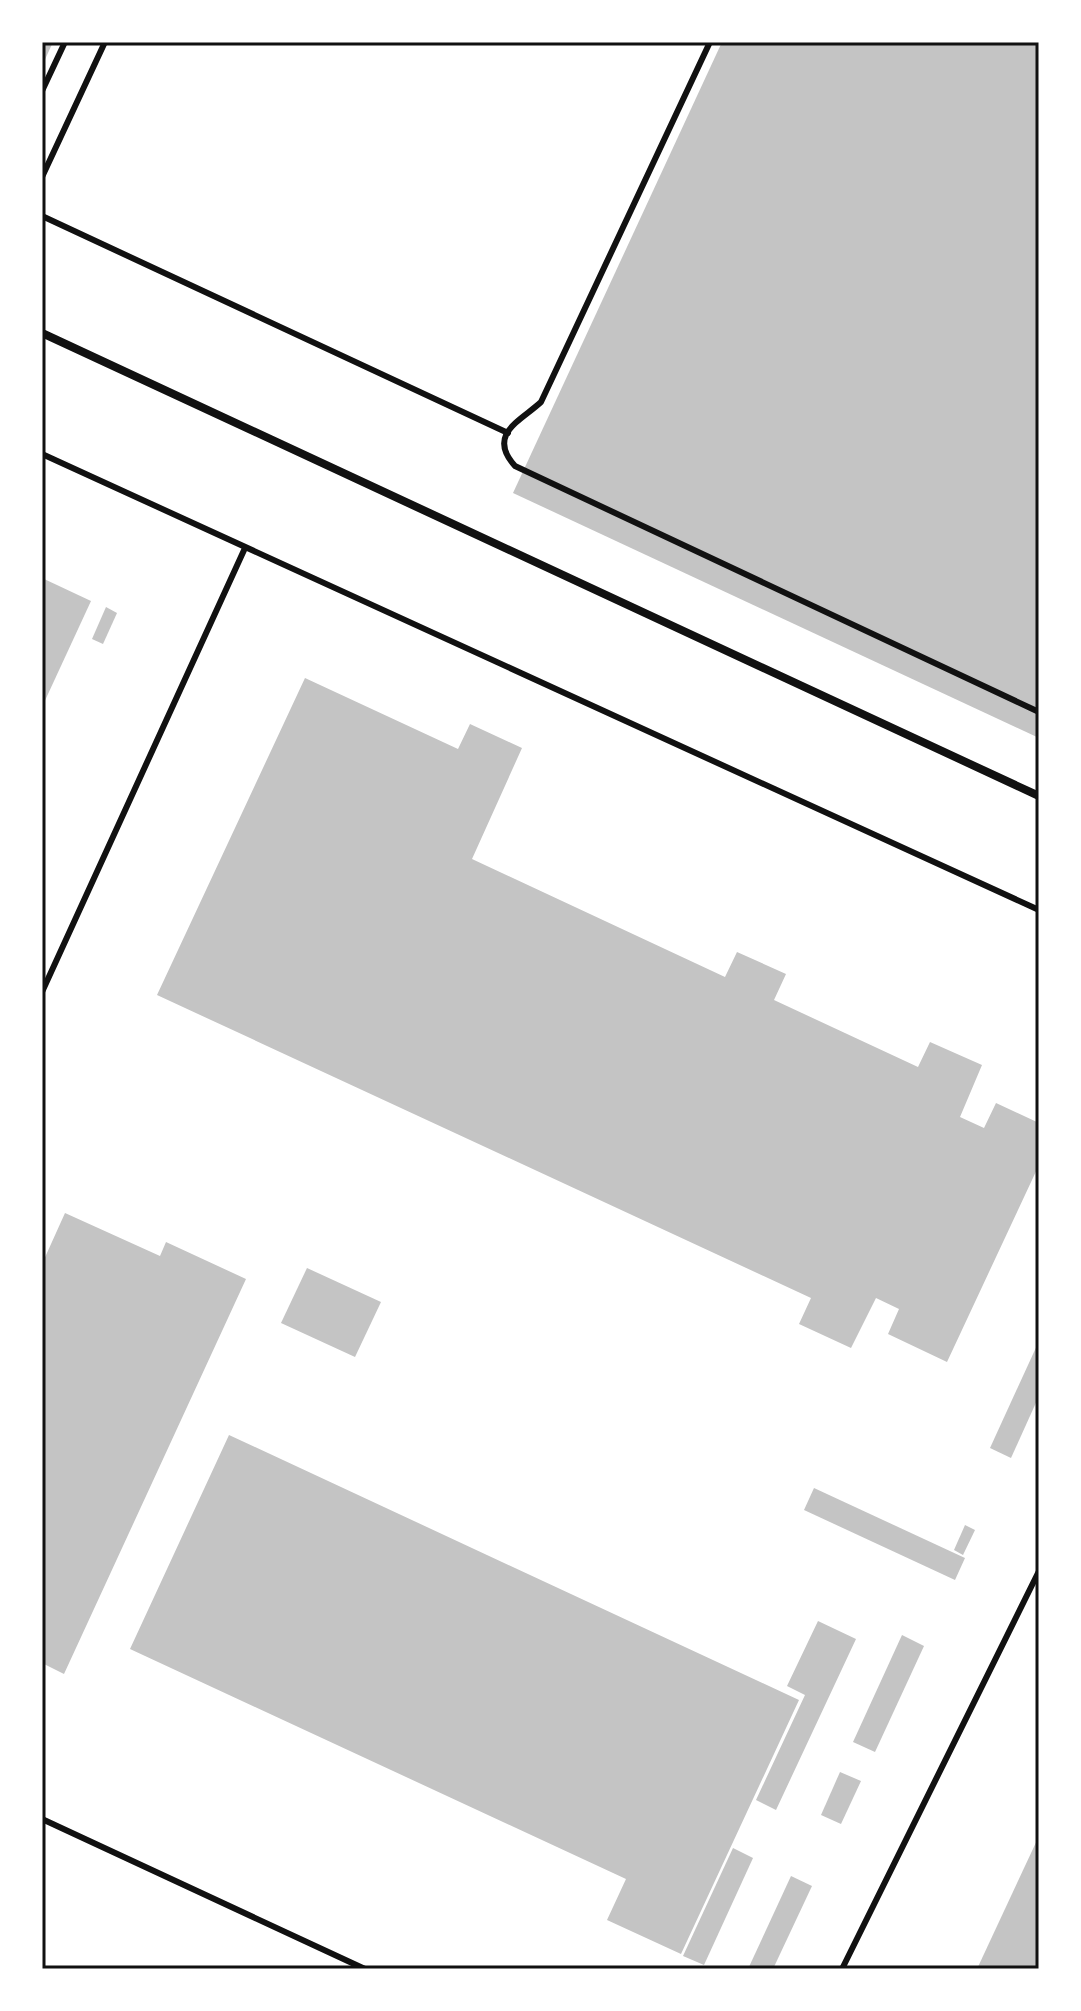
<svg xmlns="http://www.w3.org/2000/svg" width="1081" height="2011" viewBox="0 0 1081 2011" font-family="'Archivo Narrow',sans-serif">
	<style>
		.building { fill: #c4c4c4 }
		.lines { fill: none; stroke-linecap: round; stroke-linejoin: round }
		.service { stroke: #111; stroke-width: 6 }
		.minor { stroke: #111; stroke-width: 8 }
		.neatline { fill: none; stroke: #111; stroke-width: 3 }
	</style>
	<rect width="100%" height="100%" fill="#fff"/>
	<g class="building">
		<polygon points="42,42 53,42 42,66"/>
		<polygon points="722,42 1039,42 1039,738 513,493"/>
		<polygon points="42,578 91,601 42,707"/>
		<polygon points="106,607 117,613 103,644 92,639"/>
		<polygon points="305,678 458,749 470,724 522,748 472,859 725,977 737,952 786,974 774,1000 918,1067 930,1042 982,1065 960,1117 984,1128 996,1103 1039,1123 1039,1165 947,1362 888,1334 899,1309 876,1298 851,1348 799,1324 811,1298 157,995"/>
		<polygon points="65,1213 160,1256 166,1242 246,1279 64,1674 42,1663 42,1264"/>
		<polygon points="307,1268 381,1302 355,1357 281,1323"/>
		<polygon points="1039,1341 1039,1396 1011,1458 990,1448"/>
		<polygon points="229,1435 799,1700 681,1954 607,1920 626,1879 130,1649"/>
		<polygon points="814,1488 965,1558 955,1580 804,1510"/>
		<polygon points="965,1525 975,1530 963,1555 954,1550"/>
		<polygon points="818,1621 856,1639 776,1810 756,1800 805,1695 787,1686"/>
		<polygon points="902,1635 924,1646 875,1752 853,1742"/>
		<polygon points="840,1772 861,1781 841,1824 821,1815"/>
		<polygon points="1039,1836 1039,1969 977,1969"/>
		<polygon points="733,1848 753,1858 704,1965 683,1956"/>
		<polygon points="791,1876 812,1886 773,1969 748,1969"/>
	</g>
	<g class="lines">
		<g class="service">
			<path d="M710,42L541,402C522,420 486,434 515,466L1039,712"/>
			<polyline points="42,91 65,42"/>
			<polyline points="42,177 105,42"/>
			<polyline points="42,216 508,433"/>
			<polyline points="42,454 1039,910"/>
			<polyline points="42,992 245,548"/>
			<polyline points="42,1819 365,1969"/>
			<polyline points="842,1969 1039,1571"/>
		</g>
		<polyline class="minor" points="42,333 1039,796"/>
	</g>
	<rect width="1081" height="2011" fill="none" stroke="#ffffff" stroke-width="88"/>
	<rect x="44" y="44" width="993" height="1923" class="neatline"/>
</svg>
